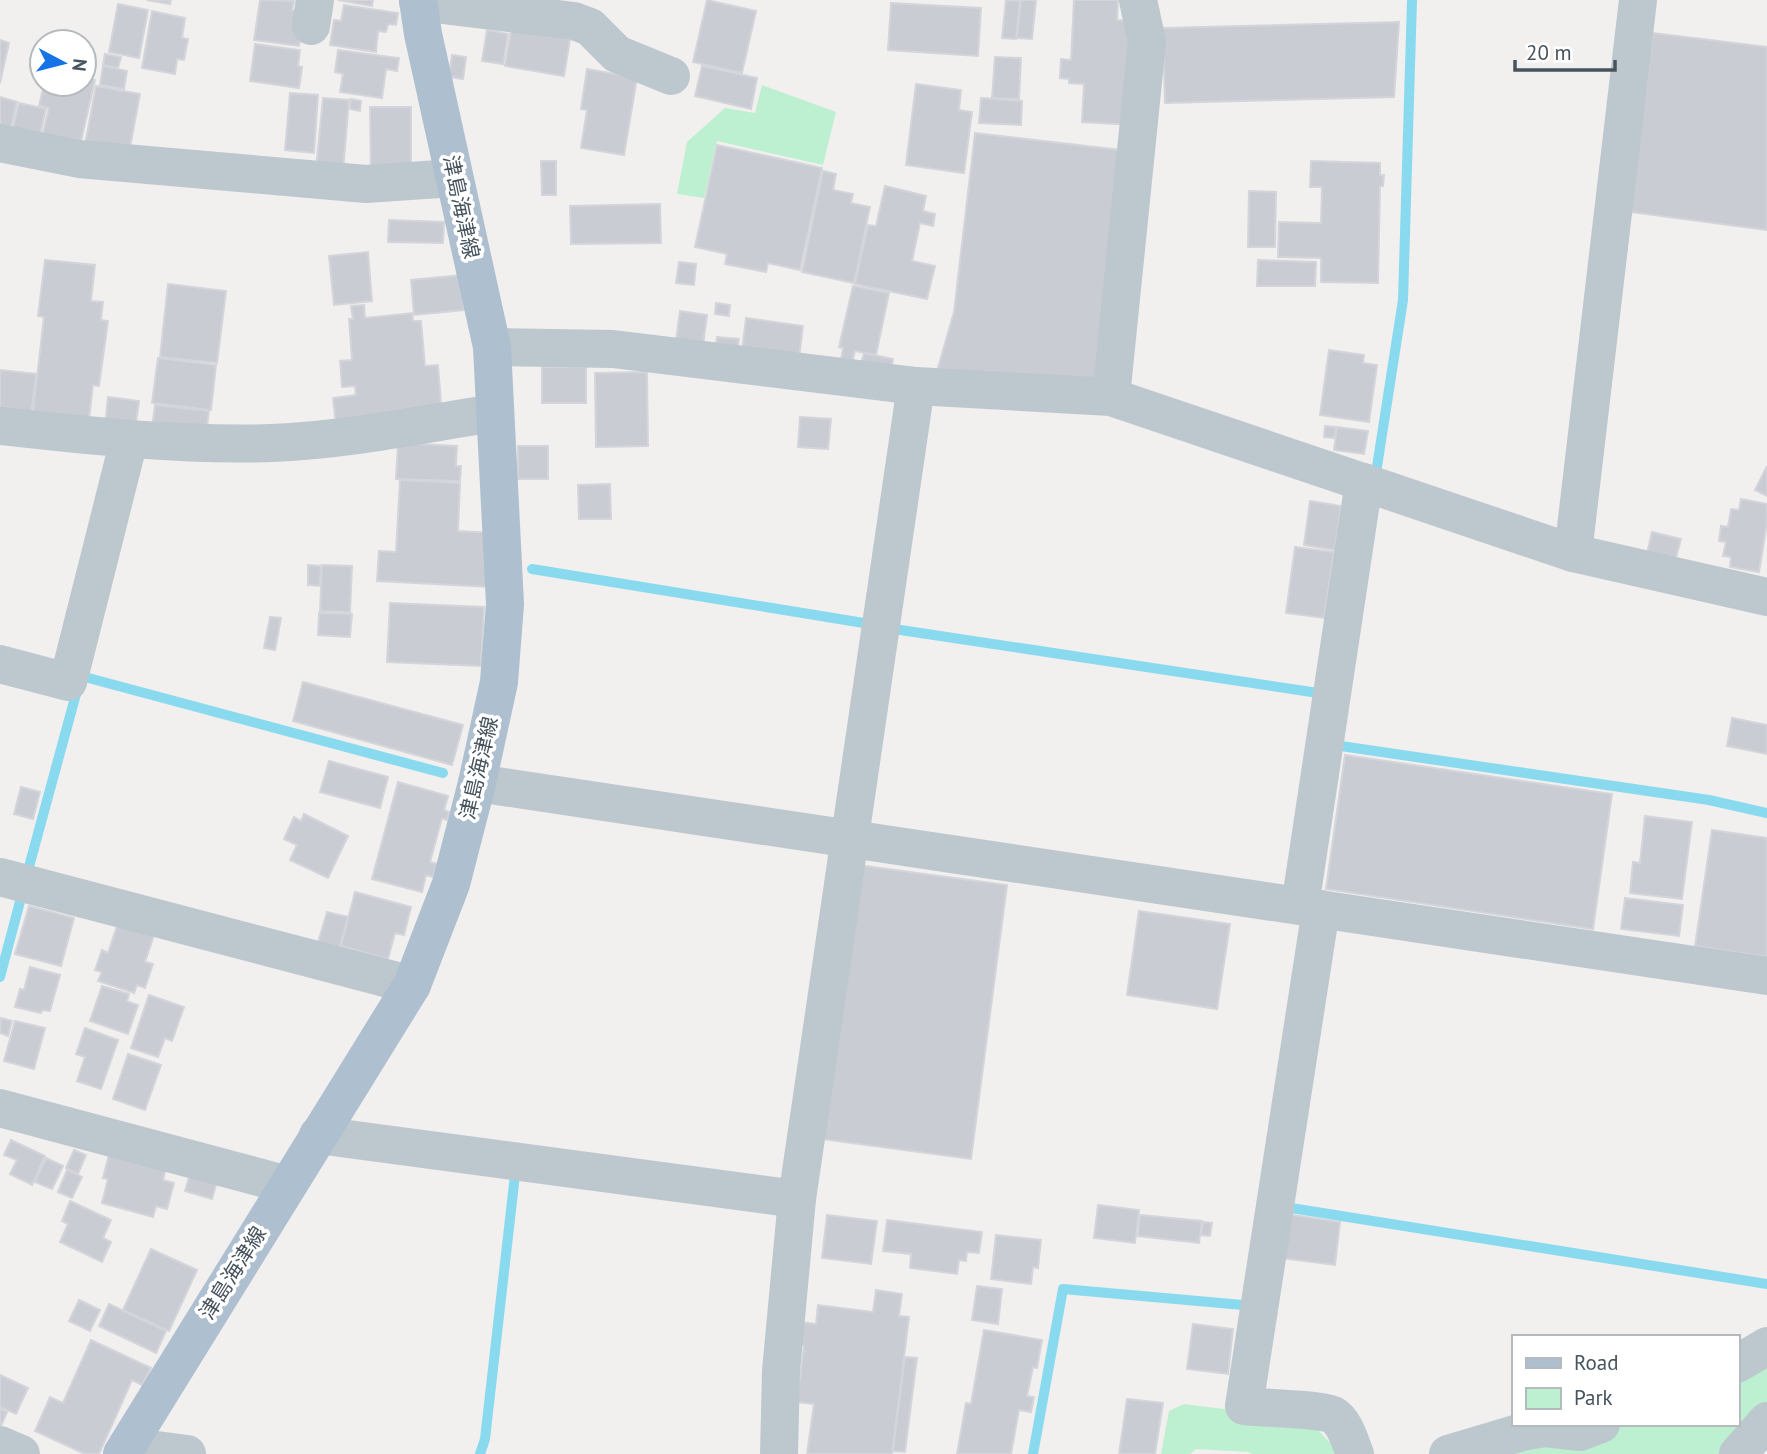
<svg xmlns="http://www.w3.org/2000/svg" width="1767" height="1454" viewBox="0 0 1767 1454" font-family="'PT Sans','Noto Sans JP',sans-serif">
	<style>
		.green { fill: #bdf0d0 }
		.lines { fill: none; stroke-linecap: round; stroke-linejoin: round }
		.stream { stroke: #89daee; stroke-width: 10 }
		.building { fill: #c9ccd2; stroke: #d3d5db; stroke-width: 2 }
		.minor { stroke: #bdc7ce; stroke-width: 38 }
		.major { stroke: #aebfcf; stroke-width: 38 }
		.labels { text-anchor: middle; stroke-width: 7; stroke-linejoin: round; paint-order: stroke }
		.street-label { font-size: 21px; fill: #47535d; stroke: #fff }
	</style>
	<rect width="100%" height="100%" fill="#f2efef"/>
	<g class="green">
		<polygon points="762,85 836,112 823,165 717,141 704,198 677,194 687,142 725,108 755,113"/>
		<polygon points="1767,1356 1767,1413 1727,1454 1476,1454 1595,1437 1624,1424 1737,1424 1737,1375"/>
		<polygon points="1184,1404 1232,1410 1315,1427 1333,1446 1337,1454 1252,1454 1248,1452 1196,1449 1190,1454 1161,1454 1169,1411"/>
	</g>
	<g class="lines">
		<g class="stream">
			<polyline points="1376,473 1403,300 1412,0"/>
			<polyline points="532,569 870,624"/>
			<polyline points="894,629 1318,693"/>
			<polyline points="81,676 443,773"/>
			<polyline points="1334,745 1709,800 1767,813"/>
			<polyline points="27,874 76,694"/>
			<polyline points="0,977 22,894"/>
			<polyline points="1285,1207 1767,1284"/>
			<polyline points="480,1454 485,1439 515,1175 521,1175"/>
			<polyline points="1033,1454 1063,1289 1243,1305"/>
		</g>
	</g>
	<g class="building">
		<polygon points="147,0 171,0 170,4"/>
		<polygon points="260,0 294,1 292,10 298,11 304,18 299,46 254,40"/>
		<polygon points="338,0 373,0 372,6"/>
		<polygon points="707,0 756,11 742,73 693,62"/>
		<polygon points="1006,0 1020,1 1016,39 1002,38"/>
		<polygon points="1021,0 1036,0 1032,39 1017,38"/>
		<polygon points="1074,0 1118,0 1117,20 1134,21 1133,125 1082,122 1084,84 1069,83 1069,79 1060,78 1061,59 1071,60"/>
		<polygon points="891,3 981,8 978,56 888,50"/>
		<polygon points="118,4 148,10 139,58 109,52"/>
		<polygon points="344,5 398,13 396,25 388,24 386,32 378,31 376,52 330,45 334,20 341,21"/>
		<polygon points="152,11 185,18 182,38 188,39 184,60 177,59 175,74 142,68"/>
		<polygon points="1399,22 1394,97 1165,103 1163,28"/>
		<polygon points="487,30 508,34 503,64 482,61"/>
		<polygon points="511,30 570,39 564,76 505,66"/>
		<polygon points="1653,33 1767,47 1767,230 1630,212"/>
		<polygon points="0,40 9,43 0,83"/>
		<polygon points="255,44 300,50 298,66 302,67 299,88 250,81"/>
		<polygon points="338,50 399,58 397,71 386,69 382,98 340,92 343,74 335,72"/>
		<polygon points="105,54 121,57 118,68 103,65"/>
		<polygon points="452,55 466,57 463,79 449,77"/>
		<polygon points="995,57 1021,58 1019,99 992,98"/>
		<polygon points="103,66 127,71 124,89 100,85"/>
		<polygon points="702,66 757,78 751,109 695,96"/>
		<polygon points="587,69 637,78 624,155 581,148 587,110 581,109"/>
		<polygon points="84,78 95,80 79,150 41,141 49,108 39,106 44,84 84,84"/>
		<polygon points="916,84 961,90 959,110 972,112 964,173 906,165"/>
		<polygon points="96,86 140,94 128,158 84,150"/>
		<polygon points="290,93 318,95 314,153 285,150"/>
		<polygon points="0,97 17,102 10,132 0,130"/>
		<polygon points="323,98 349,100 343,171 316,169"/>
		<polygon points="981,98 1022,101 1021,125 979,123"/>
		<polygon points="351,99 361,101 360,111 350,109"/>
		<polygon points="19,103 46,109 39,139 12,132"/>
		<polygon points="370,107 411,107 411,175 371,176"/>
		<polygon points="975,133 1129,151 1102,372 1091,384 937,371 954,312"/>
		<polygon points="717,145 822,168 800,270 768,263 766,272 725,264 727,254 695,247"/>
		<polygon points="541,161 556,161 556,195 542,195"/>
		<polygon points="1311,161 1380,163 1380,175 1384,175 1383,186 1380,186 1378,283 1321,282 1321,258 1278,257 1279,222 1321,223 1322,187 1310,187"/>
		<polygon points="823,171 836,174 833,190 853,194 851,203 870,207 854,283 802,272"/>
		<polygon points="885,186 926,196 923,211 935,214 933,226 920,223 912,261 935,266 927,299 855,284 868,225 876,226"/>
		<polygon points="1249,191 1276,192 1275,247 1248,247"/>
		<polygon points="660,204 661,243 571,244 570,206"/>
		<polygon points="389,220 444,222 443,243 388,242"/>
		<polygon points="368,252 372,301 334,305 329,256"/>
		<polygon points="45,260 95,265 91,301 103,302 101,320 108,321 99,386 93,385 88,428 32,421 44,317 38,316"/>
		<polygon points="1258,260 1316,262 1315,286 1257,286"/>
		<polygon points="679,262 696,264 694,285 676,283"/>
		<polygon points="461,275 464,310 414,315 411,280"/>
		<polygon points="168,284 226,291 217,363 160,357"/>
		<polygon points="853,286 889,293 876,355 855,351 852,363 841,360 843,348 839,347"/>
		<polygon points="716,303 730,305 729,316 715,314"/>
		<polygon points="364,305 365,318 412,313 413,321 421,321 425,366 438,365 442,416 336,426 333,398 356,395 355,386 342,387 340,361 352,360 349,319 353,319 351,306"/>
		<polygon points="680,311 707,315 703,345 676,341"/>
		<polygon points="746,318 803,326 798,366 741,358"/>
		<polygon points="717,337 739,339 736,357 715,354"/>
		<polygon points="1329,350 1364,355 1363,363 1377,365 1369,422 1320,415"/>
		<polygon points="864,353 893,359 890,374 860,367"/>
		<polygon points="158,358 216,365 211,410 152,403"/>
		<rect x="542" y="367" width="44" height="36"/>
		<polygon points="0,370 36,374 30,423 0,419"/>
		<polygon points="647,372 648,446 596,447 595,373"/>
		<polygon points="108,397 139,401 135,430 105,426"/>
		<polygon points="155,405 209,411 206,434 152,428"/>
		<polygon points="800,417 831,419 828,449 798,447"/>
		<polygon points="1325,426 1336,427 1334,438 1324,437"/>
		<polygon points="1337,427 1368,431 1364,454 1334,450"/>
		<polygon points="398,443 457,446 456,466 461,466 460,481 396,479"/>
		<rect x="518" y="446" width="30" height="33"/>
		<polygon points="1767,466 1767,496 1755,490"/>
		<polygon points="400,480 460,483 458,531 493,533 491,587 377,581 379,551 396,552"/>
		<polygon points="610,484 611,519 579,519 578,485"/>
		<polygon points="1741,499 1767,504 1767,523 1759,572 1730,567 1731,557 1723,556 1726,542 1719,541 1721,526 1728,527 1731,509 1739,510"/>
		<polygon points="1310,501 1341,506 1335,550 1304,545"/>
		<polygon points="1652,532 1681,539 1674,565 1646,558"/>
		<polygon points="1295,547 1334,552 1324,618 1286,613"/>
		<polygon points="308,565 321,566 320,586 308,585"/>
		<polygon points="322,565 352,566 350,612 320,611"/>
		<polygon points="390,603 484,607 481,666 387,662"/>
		<polygon points="319,613 352,614 350,637 318,635"/>
		<polygon points="270,617 281,618 275,650 264,648"/>
		<polygon points="303,682 463,725 452,765 293,721"/>
		<polygon points="1732,718 1767,725 1767,754 1727,746"/>
		<polygon points="1345,755 1612,794 1593,929 1326,889"/>
		<polygon points="329,761 388,777 380,808 320,792"/>
		<polygon points="398,782 448,796 444,810 449,812 447,820 442,818 430,862 437,864 433,877 426,875 422,892 372,879"/>
		<polygon points="21,787 40,792 33,819 14,814"/>
		<polygon points="304,814 348,836 328,878 290,860 297,845 284,839 294,817 301,821"/>
		<polygon points="1645,816 1692,822 1682,899 1630,893 1633,862 1640,863"/>
		<polygon points="1712,830 1767,838 1767,957 1695,946"/>
		<polygon points="858,865 1007,885 971,1159 821,1139"/>
		<polygon points="355,892 411,907 404,935 395,933 388,959 341,946"/>
		<polygon points="1625,898 1683,905 1679,936 1621,929"/>
		<polygon points="29,906 74,918 61,966 15,954"/>
		<polygon points="1139,911 1230,924 1217,1009 1127,995"/>
		<polygon points="327,912 348,917 338,952 317,946"/>
		<polygon points="120,917 156,929 145,962 153,964 145,988 137,985 134,993 98,981 102,972 95,970 102,950 108,953"/>
		<polygon points="30,967 60,975 50,1011 42,1010 41,1013 15,1007 20,989 24,990"/>
		<polygon points="102,986 129,994 127,1001 138,1005 128,1034 90,1021"/>
		<polygon points="149,995 184,1007 172,1041 165,1038 158,1057 131,1048"/>
		<polygon points="1,1018 12,1021 8,1036 0,1033"/>
		<polygon points="15,1021 45,1028 34,1069 4,1061"/>
		<polygon points="85,1028 118,1040 101,1089 77,1081 85,1057 76,1054"/>
		<polygon points="128,1054 161,1065 145,1110 113,1099"/>
		<polygon points="11,1140 45,1156 32,1185 10,1174 17,1160 4,1155"/>
		<polygon points="111,1147 167,1163 163,1180 174,1183 167,1209 156,1206 153,1217 102,1203 108,1179 103,1178"/>
		<polygon points="74,1150 86,1155 78,1174 66,1168"/>
		<polygon points="46,1158 63,1166 52,1189 35,1182"/>
		<polygon points="67,1170 82,1177 72,1198 58,1192"/>
		<polygon points="191,1171 218,1178 212,1199 185,1191"/>
		<polygon points="70,1201 111,1220 103,1238 111,1242 102,1262 60,1242 68,1224 62,1221"/>
		<polygon points="1098,1205 1139,1210 1135,1243 1094,1238"/>
		<polygon points="1286,1214 1340,1222 1335,1265 1280,1258"/>
		<polygon points="827,1215 877,1221 871,1264 822,1258"/>
		<polygon points="1140,1215 1202,1221 1199,1243 1138,1236"/>
		<polygon points="887,1220 982,1232 979,1253 967,1252 966,1261 959,1260 957,1274 910,1268 911,1254 883,1251"/>
		<polygon points="1203,1222 1212,1223 1210,1236 1201,1235"/>
		<polygon points="996,1235 1041,1240 1038,1268 1033,1267 1031,1284 991,1279"/>
		<polygon points="151,1249 197,1270 169,1331 123,1310"/>
		<polygon points="977,1286 1002,1289 998,1324 972,1320"/>
		<polygon points="876,1290 902,1294 899,1316 909,1317 892,1454 807,1454 814,1404 797,1402 804,1346 796,1345 799,1322 816,1324 818,1305 873,1312"/>
		<polygon points="79,1300 100,1310 90,1331 69,1321"/>
		<polygon points="109,1304 166,1331 156,1353 99,1326"/>
		<polygon points="1193,1324 1233,1329 1228,1374 1187,1369"/>
		<polygon points="984,1330 1042,1340 1037,1368 1033,1367 1027,1396 1034,1397 1031,1412 1019,1410 1011,1454 957,1454 966,1403 971,1404"/>
		<polygon points="91,1340 151,1368 142,1385 132,1380 99,1454 85,1454 35,1431 50,1397 63,1403"/>
		<polygon points="905,1357 917,1358 905,1452 893,1451"/>
		<polygon points="0,1375 28,1388 16,1414 0,1407"/>
		<polygon points="1127,1399 1163,1403 1155,1454 1119,1454"/>
		<polygon points="0,1409 7,1412 1,1426 0,1425"/>
	</g>
	<g class="lines">
		<g class="minor">
			<polyline points="418,2 574,21 590,27 617,54 671,76"/>
			<polyline points="311,26 315,0"/>
			<polyline points="0,143 79,159 366,184 454,178"/>
			<polyline points="492,347 613,349 916,386 1111,397 1573,553 1767,597"/>
			<polyline points="1111,397 1147,42 1138,0"/>
			<path d="M0,426C90,436 181,446 272,443C347,440 422,424 495,413"/>
			<polyline points="1573,553 1638,0"/>
			<polyline points="0,664 68,682 129,440"/>
			<polyline points="477,783 1767,976"/>
			<polyline points="0,877 412,985"/>
			<polyline points="1300,906 1364,482"/>
			<path d="M1321,909L1244,1406C1262,1408 1320,1409 1333,1415C1345,1422 1350,1442 1355,1454"/>
			<polyline points="0,1108 288,1185"/>
			<polyline points="318,1135 797,1199"/>
			<polyline points="1737,1364 1767,1346"/>
			<polyline points="0,1445 21,1454"/>
			<polyline points="127,1446 187,1454"/>
			<polyline points="779,1454 781,1371 797,1199 916,386"/>
			<polyline points="1448,1454 1522,1432 1545,1428 1580,1432 1601,1424"/>
			<polyline points="1738,1454 1767,1421"/>
		</g>
		<polyline class="major" points="122,1454 412,985 451,884 477,783 499,682 505,604 492,347 423,34 418,0"/>
	</g>
	<g class="labels">
		<g class="street-label">
			<text transform="translate(461 207) rotate(78)" y="7">津島海津線</text>
			<text transform="translate(479 768) rotate(-77)" y="7">津島海津線</text>
			<text transform="translate(233 1273) rotate(-58)" y="7">津島海津線</text>
		</g>
	</g>
	<rect x="1512" y="1335" width="228" height="91" fill="#ffffff" stroke="#b5babe" stroke-width="2"/>
	<rect x="1526" y="1358" width="35" height="10" fill="#aebfcf" stroke="#b5babe" stroke-width="2"/>
	<text x="1574" y="1370" font-size="21" fill="#47535d">Road</text>
	<rect x="1526" y="1388" width="35" height="21" fill="#bdf0d0" stroke="#b5babe" stroke-width="2"/>
	<text x="1574" y="1405" font-size="21" fill="#47535d">Park</text>
	<g transform="translate(63 63) rotate(97)"><circle r="33" fill="#ffffff" stroke="#b5babe" stroke-width="2"/>
	<path d="M0-5L12 26L0 18L-12 26Z" fill="#1573e6"/>
	<text y="-10" font-size="19" font-weight="bold" text-anchor="middle" fill="#47535d">N</text>
	</g>
	<path d="M1515 60v10h100v-10" fill="none" stroke="#47535d" stroke-width="3.5"/>
	<text x="1526" y="60" font-size="21" fill="#47535d" stroke="#ffffff" stroke-width="5" paint-order="stroke">20 m</text>
</svg>
